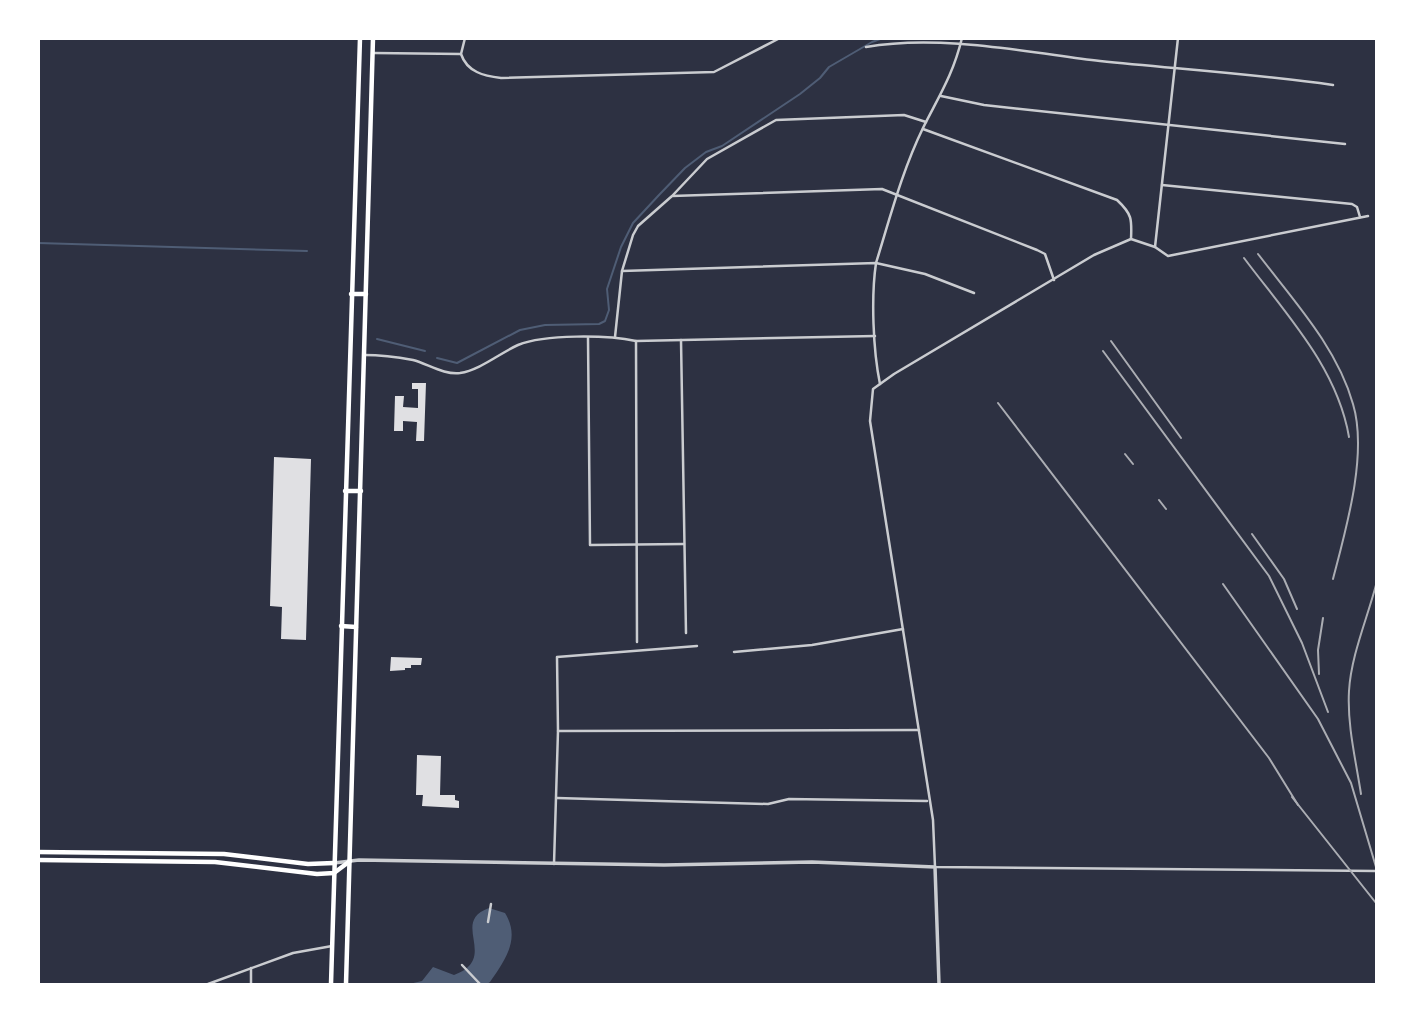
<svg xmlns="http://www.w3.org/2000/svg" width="1415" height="1023" viewBox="0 0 1415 1023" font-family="Montserrat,sans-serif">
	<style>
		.water { fill: #4f5d75 }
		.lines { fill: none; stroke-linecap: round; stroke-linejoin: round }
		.stream { stroke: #4f5d75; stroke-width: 2 }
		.building { fill: #e0e0e3 }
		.pedestrian { stroke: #caccd0; stroke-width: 2.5 }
		.minor { stroke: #caccd0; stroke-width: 2.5 }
		.tertiary { stroke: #caccd0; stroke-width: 3.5 }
		.secondary { stroke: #fff; stroke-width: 4.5 }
		.primary { stroke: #fff; stroke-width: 4.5 }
		.rail { stroke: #abadb3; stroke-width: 2 }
	</style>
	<rect width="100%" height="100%" fill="#2d3142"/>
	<path class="water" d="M489,908L505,913C521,939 505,960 490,982L487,984H409L422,981L433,967L454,975C500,958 449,922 489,908Z"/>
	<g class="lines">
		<g class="stream">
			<polyline points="38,243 307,251"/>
			<polyline points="377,339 425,351"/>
			<polyline points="437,358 457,363 520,330 545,325 599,324 605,321 609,310 607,289 621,247 633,223 659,195 685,168 706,152 722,146 800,94 820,78 829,67 872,42 883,38"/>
		</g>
	</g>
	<g class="building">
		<polygon points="412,383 426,383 424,441 416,441 417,422 403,421 403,431 394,431 395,396 404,396 403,407 418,408 418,389 412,389"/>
		<polygon points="274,457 311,459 306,640 281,639 282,607 270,606"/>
		<polygon points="391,657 422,658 421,665 411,665 411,668 405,668 405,670 390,671"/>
		<polygon points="417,755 441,756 440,795 455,795 455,800 459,801 459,808 422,806 423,795 416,795"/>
	</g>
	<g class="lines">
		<g class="pedestrian">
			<polyline points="488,922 491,904"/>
			<polyline points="462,965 480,984"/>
		</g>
		<g class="minor">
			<path d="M465,38L461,54C467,72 484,76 501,78L714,72L780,38"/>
			<path d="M866,47C939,34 1026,52 1100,61C1178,69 1256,74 1333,85"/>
			<polyline points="374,53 461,54"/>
			<polyline points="941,96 984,105 1345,144"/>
			<path d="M923,129L1117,200C1132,214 1132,219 1131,239"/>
			<polyline points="1162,185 1352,204 1357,207 1360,217"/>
			<polyline points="673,195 707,159 776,120 904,115 926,122"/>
			<polyline points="1368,216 1168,256 1155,247 1131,239 1094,255 894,374 873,389 870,421 933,820 935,867 1376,871"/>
			<polyline points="1155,247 1178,38"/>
			<polyline points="622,271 876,263 925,274 974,293"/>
			<polyline points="615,337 622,271 633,235 638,226 672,196 882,189 1037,250 1045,254 1054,280"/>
			<polyline points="588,338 590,545 684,544"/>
			<polyline points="681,340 686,633"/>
			<polyline points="636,341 637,642"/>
			<path d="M364,355C381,355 397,357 413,360C428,364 444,375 460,373C480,370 500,353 518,345C545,334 607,335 636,341L875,336"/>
			<path d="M880,384C873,350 871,297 876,263C890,218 902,171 923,128C939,96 953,75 962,38"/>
			<polyline points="734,652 812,645 903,629"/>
			<polyline points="558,731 919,730"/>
			<polyline points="557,798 768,804 789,799 927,801"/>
			<polyline points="554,864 558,731 557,657 697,646"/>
			<polyline points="251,968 251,984"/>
			<polyline points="208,984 293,953 332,946"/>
		</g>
		<polyline class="tertiary" points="334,863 359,860 664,865 812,862 935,867 939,984"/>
		<g class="secondary">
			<polyline points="38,852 224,854 308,864 334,863"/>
			<polyline points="38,860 215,862 317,874 334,873 350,861"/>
		</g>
		<g class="primary">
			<polyline points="351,294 366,294"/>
			<polyline points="345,491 361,491"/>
			<polyline points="341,626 356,627"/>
			<polyline points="331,984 360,38"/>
			<polyline points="346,984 373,38"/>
		</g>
		<g class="rail">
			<path d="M1258,254C1293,300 1337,347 1353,404C1368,454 1346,529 1333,579"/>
			<path d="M1244,258C1285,313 1337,367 1349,437"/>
			<polyline points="1111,341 1181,438"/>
			<polyline points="1103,351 1269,576 1302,643 1328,712"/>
			<polyline points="998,403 1269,758 1298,805"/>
			<polyline points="1125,454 1133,464"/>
			<polyline points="1159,500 1166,509"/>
			<polyline points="1252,534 1284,579 1297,609"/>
			<polyline points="1223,584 1318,719 1351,783 1376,867"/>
			<polyline points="1319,674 1318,650 1323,618"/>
			<path d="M1361,794C1356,761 1347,725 1349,691C1351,656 1367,619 1376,585"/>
			<polyline points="1292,797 1376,903"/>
		</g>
	</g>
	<rect width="1415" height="1023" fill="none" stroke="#ffffff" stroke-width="80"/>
</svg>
